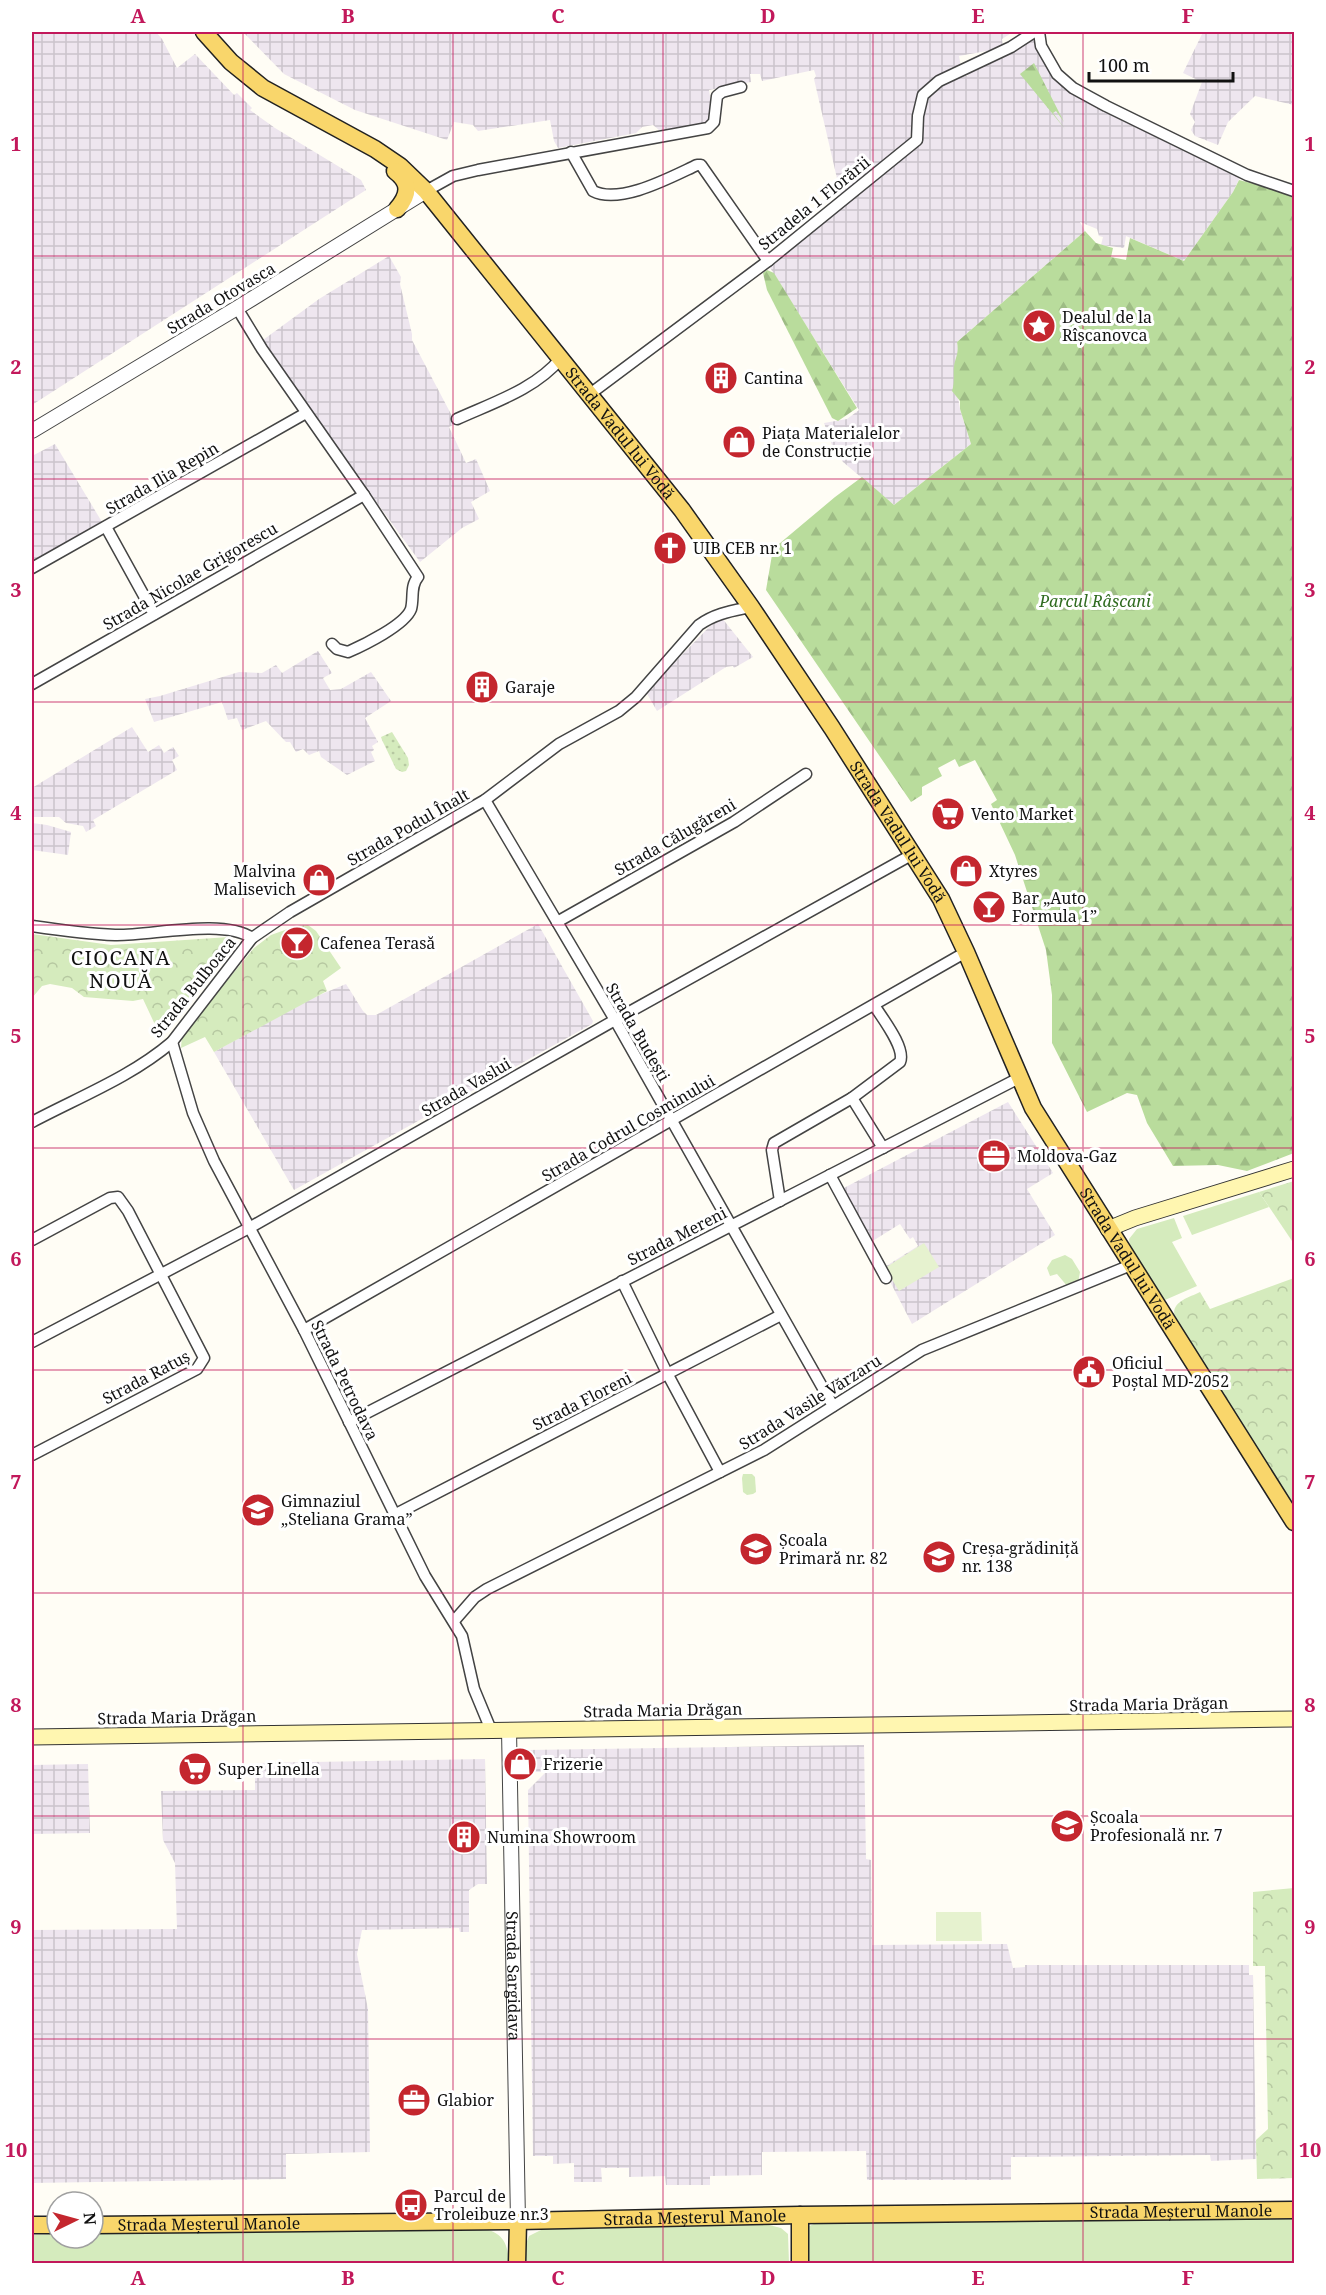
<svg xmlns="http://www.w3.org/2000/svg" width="1326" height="2295" viewBox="0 0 1326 2295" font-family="'Noto Serif',serif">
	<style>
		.industrial { fill: url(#industrial-grid) }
		.grass { fill: #d5ebbd }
		.forest { fill: url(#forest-firs) }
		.park { fill: url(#park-crowns) }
		.garden { fill: url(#garden-dots) }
		.pitch { fill: #e6f2cf }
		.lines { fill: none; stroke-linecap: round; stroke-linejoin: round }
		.minor-casing { stroke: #444; stroke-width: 13 }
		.tertiary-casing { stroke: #444; stroke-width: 16 }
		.secondary-casing { stroke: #333; stroke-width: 17 }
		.primary-casing { stroke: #222; stroke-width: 19 }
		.minor { stroke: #fff; stroke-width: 10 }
		.tertiary { stroke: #fff; stroke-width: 14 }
		.secondary { stroke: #fff6b0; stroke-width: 15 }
		.primary { stroke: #f9d66b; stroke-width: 16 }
		.grid { fill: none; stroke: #c2185b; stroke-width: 1.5; stroke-opacity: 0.55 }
		.labels { text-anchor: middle; stroke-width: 6; stroke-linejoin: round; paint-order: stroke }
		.street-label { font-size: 16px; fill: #111; stroke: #fff }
		.poi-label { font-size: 16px; fill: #111; stroke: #fff; text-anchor: start }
		.park-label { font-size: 16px; font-style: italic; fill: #2f6b1f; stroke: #fff }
		.quarter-label { font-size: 20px; letter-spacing: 1.5px; fill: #111; stroke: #fff }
		.neatline { fill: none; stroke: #c2185b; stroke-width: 2 }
		.grid-label { font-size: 20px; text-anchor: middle; font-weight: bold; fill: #c2185b }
	</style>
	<defs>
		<pattern id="industrial-grid" width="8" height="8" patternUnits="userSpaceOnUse" patternTransform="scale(1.5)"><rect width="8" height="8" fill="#eee6ef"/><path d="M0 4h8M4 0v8" fill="none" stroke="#cbc4cc"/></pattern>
		<pattern id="forest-firs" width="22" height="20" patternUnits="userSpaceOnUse" patternTransform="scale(1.5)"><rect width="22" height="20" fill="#b9dc9c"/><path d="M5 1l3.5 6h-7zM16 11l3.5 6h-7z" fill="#9ebc85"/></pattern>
		<pattern id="park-crowns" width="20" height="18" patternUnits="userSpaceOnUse" patternTransform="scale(1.5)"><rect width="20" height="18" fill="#d5ebbd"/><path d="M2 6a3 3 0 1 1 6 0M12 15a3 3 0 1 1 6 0" fill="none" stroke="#b6c8a1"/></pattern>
		<pattern id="garden-dots" width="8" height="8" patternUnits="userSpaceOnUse" patternTransform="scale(1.5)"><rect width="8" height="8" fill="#d5ebbd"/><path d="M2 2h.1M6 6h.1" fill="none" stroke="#b6c8a1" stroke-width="1.8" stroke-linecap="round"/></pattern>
	</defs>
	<rect width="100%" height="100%" fill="#fffdf5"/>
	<g class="industrial">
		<polygon points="32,32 156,32 162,39 177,68 195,54 234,95 237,93 252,108 250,110 275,128 361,180 366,190 32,405"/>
		<polygon points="243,32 1013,32 1002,39 1003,48 959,56 961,67 944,72 921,91 915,102 910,139 842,200 814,79 816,76 814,70 762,81 760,74 750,74 751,82 709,90 712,110 707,124 672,131 659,130 653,125 642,127 636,133 558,148 554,141 550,120 478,131 473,125 454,122 447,140 355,110 284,74"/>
		<polygon points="1203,32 1294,32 1294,105 1255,96 1228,122 1218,145 1195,136 1191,130 1195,122 1190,114 1202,82 1183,73"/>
		<polygon points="1035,38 1070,89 1090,103 1241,175 1233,192 1184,261 1126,236 1124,248 1101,245 1103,237 1099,236 1097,229 1080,222 1085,231 957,342 959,353 954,367 955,380 960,409 971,444 894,505 843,462 832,445 824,423 847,419 859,410 769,266 920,144 920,125 925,98 953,77 967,76 974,69"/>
		<polygon points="389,256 401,277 400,284 412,334 412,340 452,416 455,424 449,427 466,463 476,459 490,491 471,502 479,519 462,528 420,562 300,397 263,340 319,299"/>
		<polygon points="55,444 102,522 32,562 32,456"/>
		<polygon points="722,618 753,657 734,668 733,666 726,667 657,711 646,692 710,626"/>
		<polygon points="318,651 332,673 323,678 330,690 341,689 371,672 391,701 365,718 378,742 372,746 374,750 371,752 375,761 347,775 321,757 319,751 309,755 303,749 296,752 290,742 286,742 266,721 242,730 237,718 228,720 222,702 154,722 145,699 160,696 239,672 262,673 276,665 282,673"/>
		<polygon points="132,727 148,752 159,745 164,753 173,747 179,756 172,760 177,770 93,820 96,826 86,832 83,826 66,823 59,817 32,817 32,788"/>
		<polygon points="32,823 47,825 71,832 68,855 32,850"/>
		<polygon points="538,924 593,1021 592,1024 294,1190 214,1052 310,999 346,984 363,1011 367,1015 376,1015"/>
		<polygon points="1008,1102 1053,1173 1027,1189 1055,1235 912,1324 883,1268 918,1246 913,1237 910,1239 900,1224 871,1242 842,1189"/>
		<polygon points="864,1745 866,1859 871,1860 872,1945 1007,1944 1013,1968 1025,1967 1025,1965 1249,1965 1249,1975 1253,1975 1256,2159 1211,2161 1210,2155 1011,2157 1011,2180 867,2180 866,2151 762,2152 762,2175 710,2176 710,2185 666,2185 665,2176 629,2177 629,2168 601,2168 602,2182 574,2182 574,2163 553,2164 553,2156 533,2156 528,1790 546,1772 528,1772 527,1750"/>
		<polygon points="485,1759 487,1884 478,1884 469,1890 469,1932 460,1932 459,1928 362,1930 357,1954 368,2009 370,2152 286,2154 286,2179 32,2183 32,1930 177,1929 175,1863 163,1840 161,1791 255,1790 255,1763"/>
		<polygon points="88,1764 90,1833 32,1834 32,1765"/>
	</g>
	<g class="grass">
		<polygon points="1259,1192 1269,1207 1192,1235 1183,1216"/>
		<polygon points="1174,1218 1182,1238 1172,1242 1197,1286 1165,1300 1130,1247 1129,1239 1137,1229"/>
		<polygon points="1065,1255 1072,1259 1080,1272 1078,1283 1068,1287 1057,1274 1050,1276 1047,1268 1052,1260"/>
		<polygon points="743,1474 752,1474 755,1477 756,1492 753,1494 747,1495 743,1492 742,1478"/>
		<polygon points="1294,2218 1294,2263 805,2264 807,2227 814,2224"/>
		<polygon points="769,2225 781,2228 788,2234 789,2263 524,2264 524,2250 529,2236 543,2229"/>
		<path d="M484,2229C504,2233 508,2245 509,2263H32V2235L57,2234V2238H93V2234Z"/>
	</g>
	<g class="forest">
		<polygon points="1034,63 1064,122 1056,111 1053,113 1065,129 1020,74"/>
		<path d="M1239,180L1294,194V1153L1247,1171L1218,1165L1173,1166L1147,1123L1137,1095L1127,1093L1087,1112L1052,1043V995L1046,950L1015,855L991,804L997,800L975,760L959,767L955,759L938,768L942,776L922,787V795L911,802L766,590L773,549L835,497L862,477L894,505L971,444L960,409V401L952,391C955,382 953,375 954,366C956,356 959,353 957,342L1085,231L1096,243L1113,248L1111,257L1126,260L1130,238L1184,261L1233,192Z"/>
		<polygon points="767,270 774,273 857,408 838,421 832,418 767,290 763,273"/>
	</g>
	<g class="park">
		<polygon points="308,925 316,931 341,968 323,981 327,991 214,1052 205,1037 181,1048 182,1035 254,948 271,935 296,926"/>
		<polygon points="32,934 111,945 229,937 232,944 231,949 170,1026 157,1029 143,999 133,1001 84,997 72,988 50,984 42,986 32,998"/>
		<polygon points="1294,1181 1294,1244 1259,1192"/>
		<path d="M1294,1278V1506L1175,1318C1170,1302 1188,1298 1200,1292L1210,1309Z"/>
		<polygon points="1294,1888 1294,2178 1257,2179 1256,2140 1268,2129 1265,1966 1253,1966 1253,1892"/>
	</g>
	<polygon class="garden" points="392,732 408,758 409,765 406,771 402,772 396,769 382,740 381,737"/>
	<g class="pitch">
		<polygon points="924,1243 939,1267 899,1291 885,1268"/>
		<polygon points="936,1912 981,1912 982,1941 936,1941"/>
	</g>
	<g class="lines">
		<defs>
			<g id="minor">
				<polyline points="1039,32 1041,46 1057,74 1073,88 1106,106 1247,175 1294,191"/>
				<path d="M571,152L593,191C620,205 671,177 697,165H701L768,261"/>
				<polyline points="426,191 453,176 478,170 708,128 714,122 717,96 722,92 741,87"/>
				<path d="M237,308L262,349L364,495L418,577C410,586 414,598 411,609C405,625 364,645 348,652L337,649L332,644"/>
				<polyline points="590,394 768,261 917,140 918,116 923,95 939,81 1011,47 1034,32"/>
				<path d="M457,419C492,403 536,389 561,358"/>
				<polyline points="106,527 154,614"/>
				<polyline points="32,568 306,413"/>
				<polyline points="32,684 364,495"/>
				<polyline points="485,800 615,1020 833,1406"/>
				<polyline points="557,922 734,822 806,774"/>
				<path d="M32,926C59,930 87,934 115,935C150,936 223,918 252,938"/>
				<path d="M874,1005C882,1018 906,1048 900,1062L852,1098L883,1148"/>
				<polyline points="172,1042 193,1113 214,1161 304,1330 425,1576 462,1636 474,1689 491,1730"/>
				<path d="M32,1122C79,1097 131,1077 172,1042L252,938L290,912L485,800L559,744L619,711L636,697L699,625C716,613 732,611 751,607"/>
				<polyline points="830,1175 886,1278"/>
				<polyline points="780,1201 772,1150 774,1143 852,1098"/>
				<polyline points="32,1240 110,1198 118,1197 128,1211 204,1358 197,1369 32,1455"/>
				<polyline points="622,1281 667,1373 720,1472"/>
				<polyline points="304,1330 966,952"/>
				<polyline points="32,1342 249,1228 615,1020 913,854"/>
				<polyline points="349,1422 1019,1078"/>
				<polyline points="396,1514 781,1315"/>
				<polyline points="454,1621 475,1597 487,1589 764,1450 922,1350 1131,1265"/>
			</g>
			<g id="tertiary">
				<polyline points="32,431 237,308 426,191"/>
				<path id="s1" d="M509,1730L518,2221"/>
			</g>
			<g id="secondary">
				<polyline points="1108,1229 1135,1218 1294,1169"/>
				<polyline points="32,1737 1294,1719"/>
			</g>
			<g id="primary">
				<path id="s2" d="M204,32L231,62L263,88L375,149L400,166L426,191L682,510L751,607L832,728L941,899L966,952L1033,1108L1294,1522"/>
				<path d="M395,171C411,183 409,195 397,209"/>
				<polyline points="800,2215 800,2264"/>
				<polyline points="32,2225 57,2225"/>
				<path id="s3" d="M93,2225L518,2221L800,2215L1294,2210"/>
				<polyline points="517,2264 518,2221"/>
			</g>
		</defs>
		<use href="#minor" class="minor-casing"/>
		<use href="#tertiary" class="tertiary-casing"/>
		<use href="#secondary" class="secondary-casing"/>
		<use href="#primary" class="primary-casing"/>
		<use href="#minor" class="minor"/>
		<use href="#tertiary" class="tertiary"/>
		<use href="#secondary" class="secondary"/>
		<use href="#primary" class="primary"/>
	</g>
	<path class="grid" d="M243,32V2264M453,32V2264M663,32V2264M873,32V2264M1083,32V2264M32,256H1294M32,479H1294M32,702H1294M32,925H1294M32,1148H1294M32,1370H1294M32,1593H1294M32,1816H1294M32,2039H1294"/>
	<defs>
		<symbol id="sight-disc" viewBox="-11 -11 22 22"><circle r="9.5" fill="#c4262e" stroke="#fff"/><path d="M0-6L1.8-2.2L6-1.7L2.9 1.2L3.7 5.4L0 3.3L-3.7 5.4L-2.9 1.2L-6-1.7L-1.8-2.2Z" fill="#fff"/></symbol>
		<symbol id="building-disc" viewBox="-11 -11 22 22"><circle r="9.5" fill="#c4262e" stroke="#fff"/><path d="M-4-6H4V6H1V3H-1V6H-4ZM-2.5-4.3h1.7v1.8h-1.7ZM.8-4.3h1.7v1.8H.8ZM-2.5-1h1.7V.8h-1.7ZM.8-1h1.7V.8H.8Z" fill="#fff"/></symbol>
		<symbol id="shop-disc" viewBox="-11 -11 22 22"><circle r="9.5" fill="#c4262e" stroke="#fff"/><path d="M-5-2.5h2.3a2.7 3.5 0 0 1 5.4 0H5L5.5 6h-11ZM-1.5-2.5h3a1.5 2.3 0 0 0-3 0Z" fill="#fff"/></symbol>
		<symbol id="church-disc" viewBox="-11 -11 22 22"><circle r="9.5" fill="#c4262e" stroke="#fff"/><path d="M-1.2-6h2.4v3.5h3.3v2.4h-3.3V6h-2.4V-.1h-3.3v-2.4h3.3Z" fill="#fff"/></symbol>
		<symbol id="supermarket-disc" viewBox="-11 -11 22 22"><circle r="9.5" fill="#c4262e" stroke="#fff"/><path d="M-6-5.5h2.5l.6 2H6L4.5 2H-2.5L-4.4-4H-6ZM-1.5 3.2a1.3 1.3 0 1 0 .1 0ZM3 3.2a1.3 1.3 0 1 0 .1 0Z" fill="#fff"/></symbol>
		<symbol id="bar-disc" viewBox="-11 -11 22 22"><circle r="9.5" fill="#c4262e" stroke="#fff"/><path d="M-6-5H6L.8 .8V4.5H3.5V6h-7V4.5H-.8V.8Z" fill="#fff"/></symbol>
		<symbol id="office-disc" viewBox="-11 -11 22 22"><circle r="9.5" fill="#c4262e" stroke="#fff"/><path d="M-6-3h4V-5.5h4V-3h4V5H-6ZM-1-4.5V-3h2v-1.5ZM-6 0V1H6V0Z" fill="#fff"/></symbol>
		<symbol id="civic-disc" viewBox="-11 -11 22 22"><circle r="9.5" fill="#c4262e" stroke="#fff"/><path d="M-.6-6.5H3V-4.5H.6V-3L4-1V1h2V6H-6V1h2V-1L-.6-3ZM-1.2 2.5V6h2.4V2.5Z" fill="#fff"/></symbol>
		<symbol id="school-disc" viewBox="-11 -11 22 22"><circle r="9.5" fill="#c4262e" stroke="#fff"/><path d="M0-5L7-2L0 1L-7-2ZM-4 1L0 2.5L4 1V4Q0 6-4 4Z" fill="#fff"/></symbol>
		<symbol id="university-disc" viewBox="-11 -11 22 22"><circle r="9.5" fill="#c4262e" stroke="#fff"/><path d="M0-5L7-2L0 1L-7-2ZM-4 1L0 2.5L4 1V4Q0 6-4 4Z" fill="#fff"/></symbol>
		<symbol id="bus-disc" viewBox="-11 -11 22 22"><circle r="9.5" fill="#c4262e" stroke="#fff"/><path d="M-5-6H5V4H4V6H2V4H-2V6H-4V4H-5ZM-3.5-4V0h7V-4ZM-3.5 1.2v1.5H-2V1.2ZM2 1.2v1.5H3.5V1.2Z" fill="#fff"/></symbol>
	</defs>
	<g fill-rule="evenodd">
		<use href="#sight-disc" x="1020" y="307" width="38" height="38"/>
		<use href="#building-disc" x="702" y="359" width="38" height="38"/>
		<use href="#shop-disc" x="720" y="423" width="38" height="38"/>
		<use href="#church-disc" x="651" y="529" width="38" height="38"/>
		<use href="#building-disc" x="463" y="668" width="38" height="38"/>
		<use href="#supermarket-disc" x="929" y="795" width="38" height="38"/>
		<use href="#shop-disc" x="947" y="852" width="38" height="38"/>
		<use href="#shop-disc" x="300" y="861" width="38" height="38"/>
		<use href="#bar-disc" x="970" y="888" width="38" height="38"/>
		<use href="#bar-disc" x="278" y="924" width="38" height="38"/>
		<use href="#office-disc" x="975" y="1137" width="38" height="38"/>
		<use href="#civic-disc" x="1070" y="1353" width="38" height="38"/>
		<use href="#school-disc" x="239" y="1491" width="38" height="38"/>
		<use href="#school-disc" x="737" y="1530" width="38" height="38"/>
		<use href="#school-disc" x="920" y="1538" width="38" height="38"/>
		<use href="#shop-disc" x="501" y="1745" width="38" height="38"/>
		<use href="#supermarket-disc" x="176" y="1750" width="38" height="38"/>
		<use href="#university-disc" x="1048" y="1807" width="38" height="38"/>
		<use href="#building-disc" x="445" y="1818" width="38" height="38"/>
		<use href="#office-disc" x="395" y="2081" width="38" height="38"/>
		<use href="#bus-disc" x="392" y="2186" width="38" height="38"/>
	</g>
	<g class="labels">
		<g class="street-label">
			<text transform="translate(814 203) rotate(-39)" y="6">Stradela 1 Florării</text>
			<text transform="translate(221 298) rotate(-31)" y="6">Strada Otovasca</text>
			<text dy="6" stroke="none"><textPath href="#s2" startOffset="586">Strada Vadul lui Vodă</textPath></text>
			<text transform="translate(162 478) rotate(-30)" y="6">Strada Ilia Repin</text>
			<text transform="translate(190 576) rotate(-30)" y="6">Strada Nicolae Grigorescu</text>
			<text transform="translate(408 827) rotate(-30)" y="6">Strada Podul Înalt</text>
			<text dy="6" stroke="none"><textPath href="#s2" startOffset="1072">Strada Vadul lui Vodă</textPath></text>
			<text transform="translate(675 837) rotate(-30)" y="6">Strada Călugăreni</text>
			<text transform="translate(193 987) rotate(-51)" y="6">Strada Bulboaca</text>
			<text transform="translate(638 1032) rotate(60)" y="6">Strada Budești</text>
			<text transform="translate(466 1087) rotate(-30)" y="6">Strada Vaslui</text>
			<text transform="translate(628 1128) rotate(-30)" y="6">Strada Codrul Cosminului</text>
			<text transform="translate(677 1236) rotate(-27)" y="6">Strada Mereni</text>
			<text dy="6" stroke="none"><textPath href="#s2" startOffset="1558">Strada Vadul lui Vodă</textPath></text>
			<text transform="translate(146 1377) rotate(-28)" y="6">Strada Ratuș</text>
			<text transform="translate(345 1380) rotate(64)" y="6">Strada Petrodava</text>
			<text transform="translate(582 1401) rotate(-27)" y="6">Strada Floreni</text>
			<text transform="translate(810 1402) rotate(-32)" y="6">Strada Vasile Vărzaru</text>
			<text transform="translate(1149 1704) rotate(-1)" y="6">Strada Maria Drăgan</text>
			<text transform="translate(663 1710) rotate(-1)" y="6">Strada Maria Drăgan</text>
			<text transform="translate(177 1717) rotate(-1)" y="6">Strada Maria Drăgan</text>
			<text dy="6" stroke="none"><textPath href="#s1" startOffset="246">Strada Sargidava</textPath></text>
			<text dy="6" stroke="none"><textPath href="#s3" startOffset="1088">Strada Meșterul Manole</textPath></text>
			<text dy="6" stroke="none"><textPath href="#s3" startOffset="602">Strada Meșterul Manole</textPath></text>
			<text dy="6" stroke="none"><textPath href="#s3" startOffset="116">Strada Meșterul Manole</textPath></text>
		</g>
		<g class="poi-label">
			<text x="1062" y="323">Dealul de la<tspan x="1062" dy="18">Rîșcanovca</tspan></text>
			<text x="744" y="384">Cantina</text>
			<text x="762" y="439">Piața Materialelor<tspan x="762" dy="18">de Construcție</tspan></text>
			<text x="693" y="554">UIB CEB nr. 1</text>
			<text x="505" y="693">Garaje</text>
			<text x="971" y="820">Vento Market</text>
			<text x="296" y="877" text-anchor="end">Malvina<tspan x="296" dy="18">Malisevich</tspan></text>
			<text x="989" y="877">Xtyres</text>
			<text x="1012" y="904">Bar „Auto<tspan x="1012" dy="18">Formula 1”</tspan></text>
			<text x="320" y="949">Cafenea Terasă</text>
			<text x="1017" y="1162">Moldova-Gaz</text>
			<text x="1112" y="1369">Oficiul<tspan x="1112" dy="18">Poștal MD-2052</tspan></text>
			<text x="281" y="1507">Gimnaziul<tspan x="281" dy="18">„Steliana Grama”</tspan></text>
			<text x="779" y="1546">Școala<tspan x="779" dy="18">Primară nr. 82</tspan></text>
			<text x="962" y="1554">Creșa-grădiniță<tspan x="962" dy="18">nr. 138</tspan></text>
			<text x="543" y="1770">Frizerie</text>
			<text x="218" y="1775">Super Linella</text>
			<text x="1090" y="1823">Școala<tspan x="1090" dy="18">Profesională nr. 7</tspan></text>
			<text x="487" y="1843">Numina Showroom</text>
			<text x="437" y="2106">Glabior</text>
			<text x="434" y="2202">Parcul de<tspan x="434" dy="18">Troleibuze nr.3</tspan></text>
		</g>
		<g class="park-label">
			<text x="1095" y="607">Parcul Râșcani</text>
		</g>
		<g class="quarter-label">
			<text x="121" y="965">CIOCANA<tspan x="121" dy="23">NOUĂ</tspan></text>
		</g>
	</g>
	<rect width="1326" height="2295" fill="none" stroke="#ffffff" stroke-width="66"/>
	<g transform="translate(75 2220) rotate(85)"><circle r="28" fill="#ffffff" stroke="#a0a0a0" stroke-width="1.5"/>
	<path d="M0-4.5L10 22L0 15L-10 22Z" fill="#c4262e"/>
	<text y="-9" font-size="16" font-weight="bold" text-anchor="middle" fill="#111111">N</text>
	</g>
	<path d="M1089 72v9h144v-9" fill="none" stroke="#111111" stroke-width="3"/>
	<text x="1098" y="72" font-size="18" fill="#111111" stroke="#ffffff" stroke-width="4.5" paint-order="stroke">100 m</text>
	<rect x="33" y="33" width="1260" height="2229" class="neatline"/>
	<g class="grid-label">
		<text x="138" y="23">A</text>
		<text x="348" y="23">B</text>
		<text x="558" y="23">C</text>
		<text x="768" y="23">D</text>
		<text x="978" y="23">E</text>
		<text x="1188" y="23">F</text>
		<text x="16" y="151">1</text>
		<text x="1310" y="151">1</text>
		<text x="16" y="374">2</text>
		<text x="1310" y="374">2</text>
		<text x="16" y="597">3</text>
		<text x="1310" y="597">3</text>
		<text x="16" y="820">4</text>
		<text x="1310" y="820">4</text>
		<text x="16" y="1043">5</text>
		<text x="1310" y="1043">5</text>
		<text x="16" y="1266">6</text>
		<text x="1310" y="1266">6</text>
		<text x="16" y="1489">7</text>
		<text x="1310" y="1489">7</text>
		<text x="16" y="1712">8</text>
		<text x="1310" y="1712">8</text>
		<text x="16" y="1934">9</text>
		<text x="1310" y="1934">9</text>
		<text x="16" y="2157">10</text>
		<text x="1310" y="2157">10</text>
		<text x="138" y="2285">A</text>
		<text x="348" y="2285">B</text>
		<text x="558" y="2285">C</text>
		<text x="768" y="2285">D</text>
		<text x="978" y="2285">E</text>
		<text x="1188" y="2285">F</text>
	</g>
</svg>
